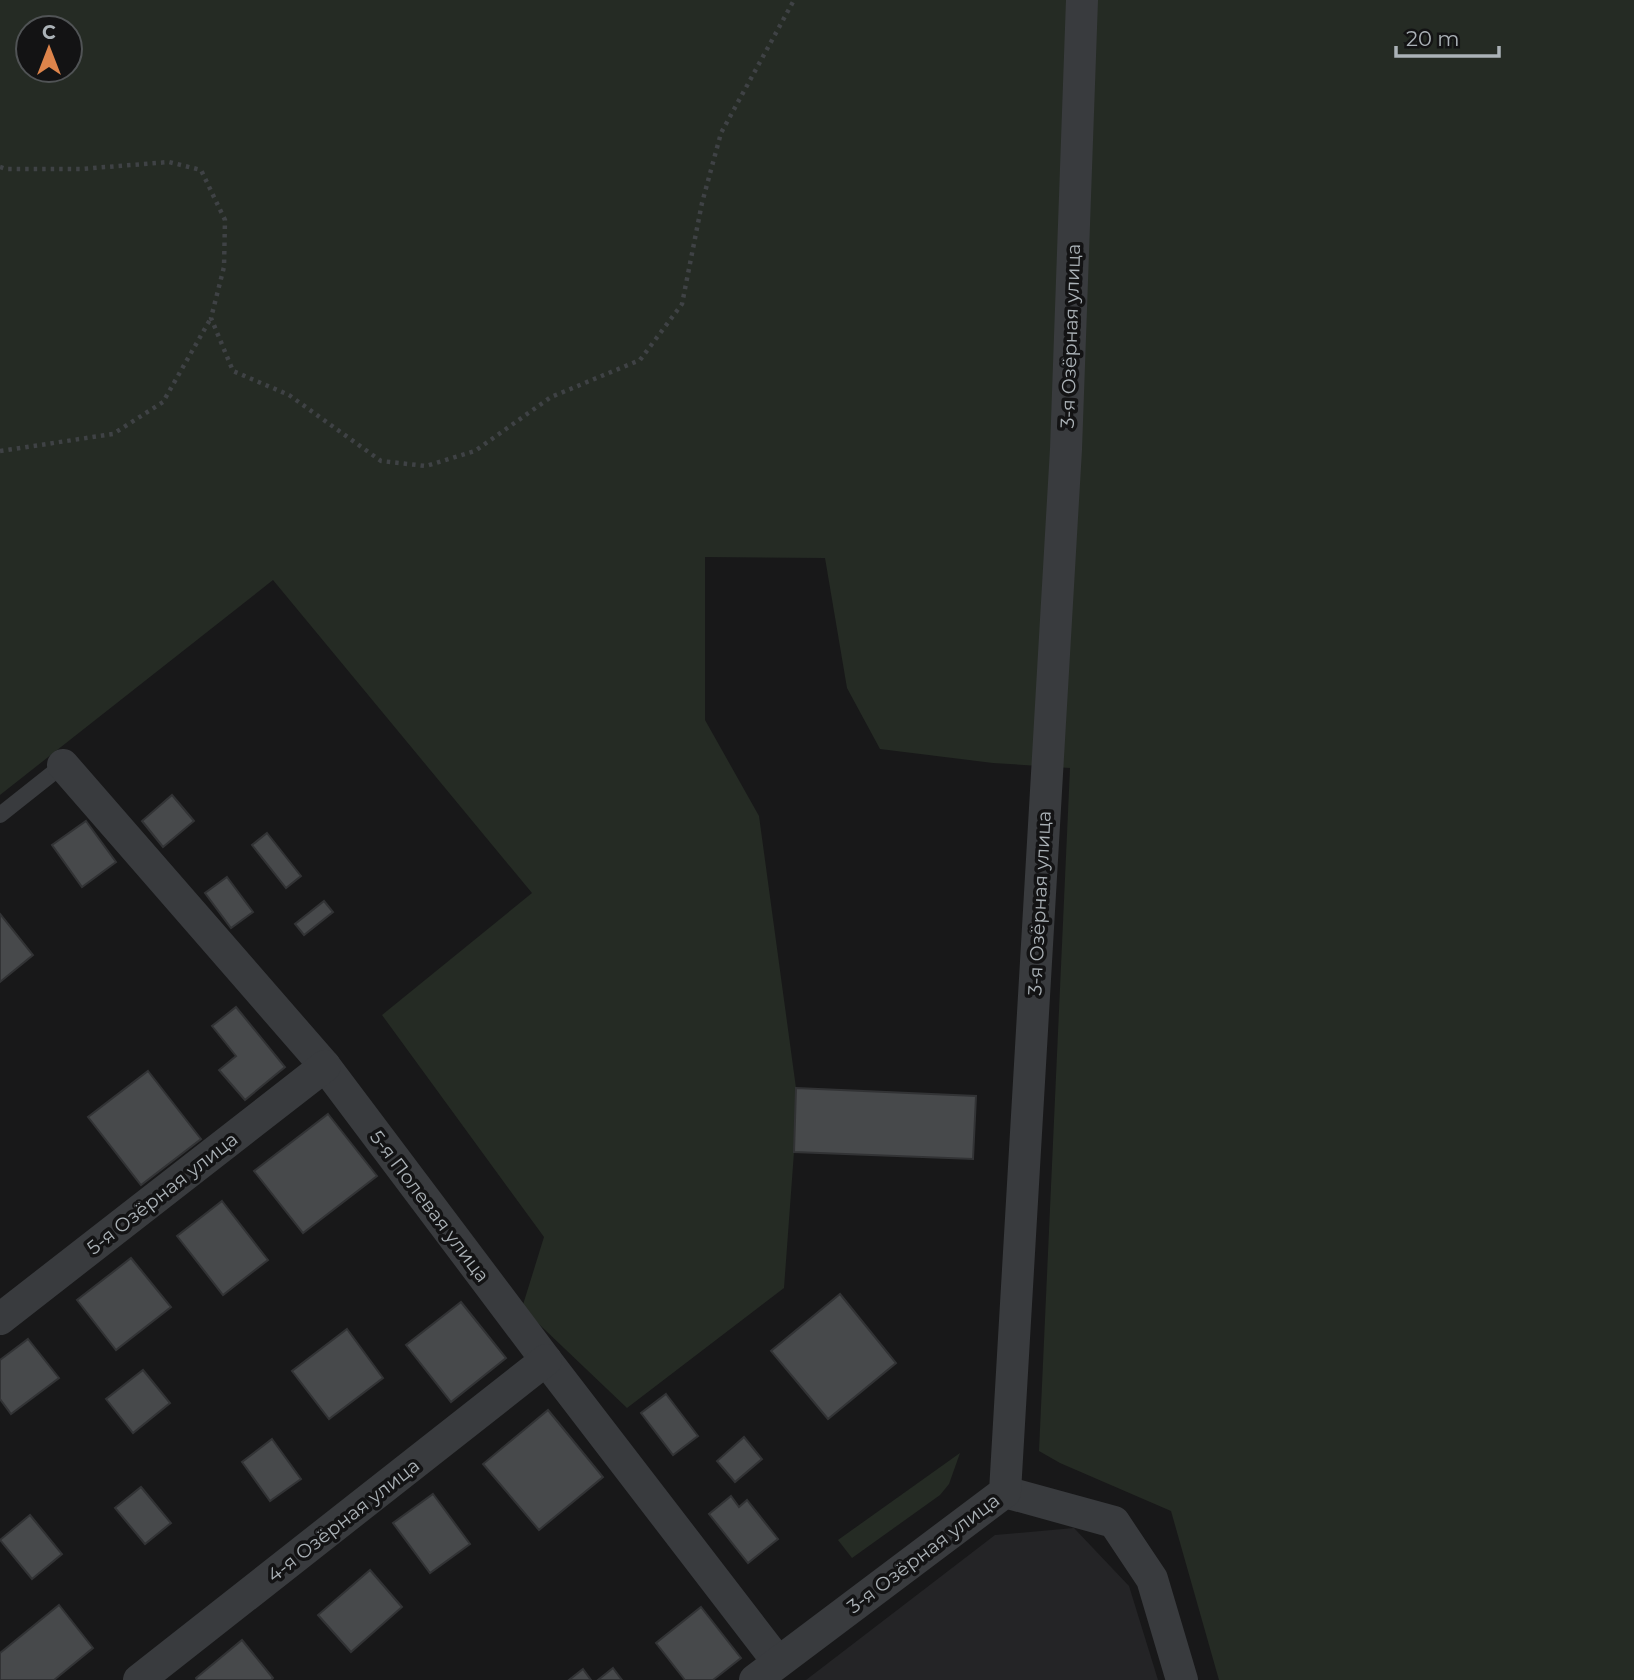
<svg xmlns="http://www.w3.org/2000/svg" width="1634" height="1680" viewBox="0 0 1634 1680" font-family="Montserrat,sans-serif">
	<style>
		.built { fill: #242426 }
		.green { fill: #252b24; fill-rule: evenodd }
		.building { fill: #47494b; stroke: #323335; stroke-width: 2 }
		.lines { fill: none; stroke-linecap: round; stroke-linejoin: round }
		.path { stroke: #3f4245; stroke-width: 4.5; stroke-dasharray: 3.5 5; stroke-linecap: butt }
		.lane { stroke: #393b3e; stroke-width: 16 }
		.street { stroke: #393b3e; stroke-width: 32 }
		.labels { text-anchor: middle; stroke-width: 7; stroke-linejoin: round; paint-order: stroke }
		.street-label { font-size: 19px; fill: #abb2b7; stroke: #131314 }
	</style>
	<rect width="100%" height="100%" fill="#181819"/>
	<polygon class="built" points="1074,1528 1129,1586 1158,1680 806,1680 995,1535"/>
	<g class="green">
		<path d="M0,0H1634V1680H1219L1171,1511L1060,1463L1039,1451L1070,768L993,763L880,749L847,688L825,558L705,557V720L759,816L796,1088L794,1152L784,1288L627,1408L522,1308L544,1237L382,1015L532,893L273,580L0,795ZM28,28H70V70H28Z"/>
		<polygon points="960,1453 949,1484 940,1495 852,1558 838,1540"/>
	</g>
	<g class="building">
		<polygon points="172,795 194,821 163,847 142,821"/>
		<polygon points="86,821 116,862 82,887 52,845"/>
		<polygon points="267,833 301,876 286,888 252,845"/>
		<polygon points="227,877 253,912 231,928 205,893"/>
		<polygon points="324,901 333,912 304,935 295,924"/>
		<polygon points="0,914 33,955 0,982"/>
		<polygon points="236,1007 285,1067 245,1100 219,1070 236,1056 212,1026"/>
		<polygon points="148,1071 201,1139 141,1185 88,1117"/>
		<polygon points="796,1088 976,1096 973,1159 794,1152"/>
		<polygon points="328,1114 377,1176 303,1233 254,1171"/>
		<polygon points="222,1201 268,1260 223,1295 177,1236"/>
		<polygon points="131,1258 171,1307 116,1350 77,1300"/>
		<polygon points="840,1294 896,1363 828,1419 771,1351"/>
		<polygon points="461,1302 506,1358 451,1402 406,1345"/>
		<polygon points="347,1329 383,1378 329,1419 292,1371"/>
		<polygon points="28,1339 59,1378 11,1414 0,1399 0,1360"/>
		<polygon points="143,1370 170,1403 133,1433 106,1399"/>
		<polygon points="666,1394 698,1436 673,1455 641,1413"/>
		<polygon points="548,1410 603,1477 539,1530 483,1464"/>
		<polygon points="744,1437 762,1459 735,1482 717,1461"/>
		<polygon points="272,1439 301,1479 270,1501 242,1462"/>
		<polygon points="141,1487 171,1523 145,1544 115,1508"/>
		<polygon points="433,1494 470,1544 430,1573 393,1523"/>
		<polygon points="731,1496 739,1507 747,1500 778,1539 748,1563 709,1514"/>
		<polygon points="30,1515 62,1554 32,1579 0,1540"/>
		<polygon points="370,1570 402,1607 351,1652 318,1615"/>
		<polygon points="59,1605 93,1648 54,1680 0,1680 0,1653"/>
		<polygon points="701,1607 741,1658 713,1680 685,1680 656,1643"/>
		<polygon points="242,1640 273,1678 271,1680 197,1680 196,1678"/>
		<polygon points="613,1668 622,1680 598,1680"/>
		<polygon points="583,1669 591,1680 569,1680"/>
	</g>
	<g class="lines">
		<g class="path">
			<polyline points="0,167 6,169 81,169 169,162 201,170 225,220 224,267 211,318 233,371 289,395 381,461 426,466 475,451 551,397 640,360 682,304 702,203 721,133 794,0"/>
			<polyline points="0,451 113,434 163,402 211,318"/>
		</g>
		<polyline class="lane" points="0,815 63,765"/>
		<g class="street">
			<polyline points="63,765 325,1066 546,1360 778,1662"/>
			<polyline points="0,1319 325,1066"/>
			<polyline points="1005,1492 1114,1522 1152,1579 1182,1680"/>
			<polyline points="139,1680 546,1360"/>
			<polyline points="755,1680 1005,1492 1066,449 1082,0"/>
		</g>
	</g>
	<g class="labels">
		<g class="street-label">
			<text transform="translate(1070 336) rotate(-88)" y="7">3-я Озёрная улица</text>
			<text transform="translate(1039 903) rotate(-87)" y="7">3-я Озёрная улица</text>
			<text transform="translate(162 1193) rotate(-38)" y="7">5-я Озёрная улица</text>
			<text transform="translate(430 1206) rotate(53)" y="7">5-я Полевая улица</text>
			<text transform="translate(343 1520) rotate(-38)" y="7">4-я Озёрная улица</text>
			<text transform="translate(923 1553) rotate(-37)" y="7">3-я Озёрная улица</text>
		</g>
	</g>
	<g transform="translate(49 49)"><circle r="33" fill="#131314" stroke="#505355" stroke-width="2"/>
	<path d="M0-5L12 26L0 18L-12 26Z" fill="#dd844b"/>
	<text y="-10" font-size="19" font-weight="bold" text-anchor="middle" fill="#abb2b7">С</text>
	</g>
	<path d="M1396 46v10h103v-10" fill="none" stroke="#abb2b7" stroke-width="3.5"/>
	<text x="1406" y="46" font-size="21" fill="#abb2b7" stroke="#131314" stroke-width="5" paint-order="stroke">20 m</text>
</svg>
